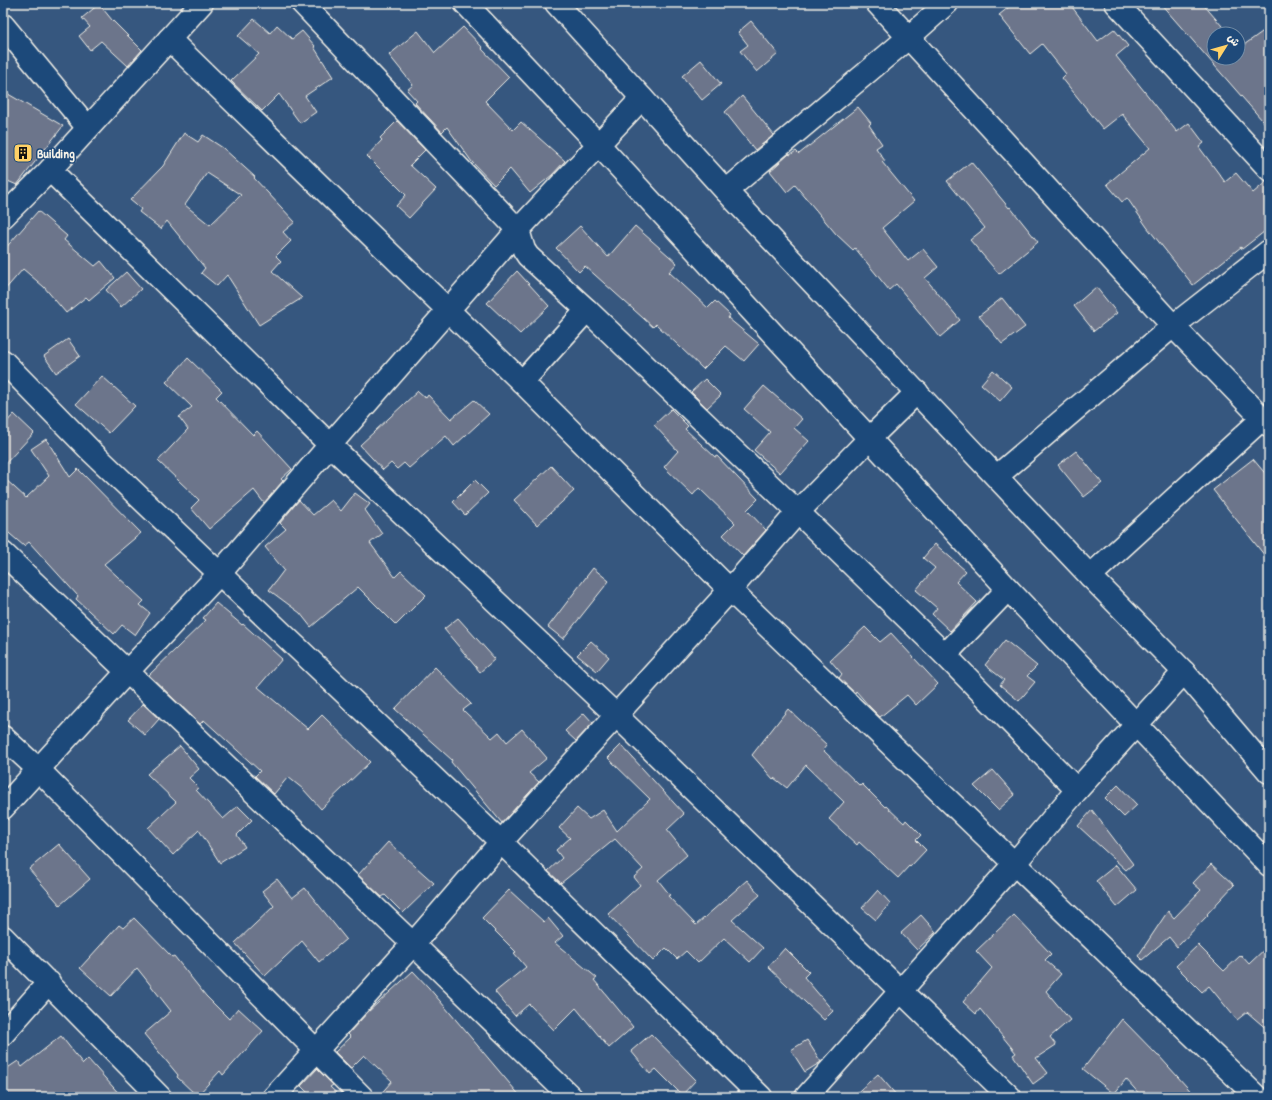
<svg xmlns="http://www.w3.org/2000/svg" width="1272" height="1100" viewBox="0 0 1272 1100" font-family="'Patrick Hand','Playpen Sans Arabic',sans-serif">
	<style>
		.building { fill: #6c758b; stroke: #f4f1e8; fill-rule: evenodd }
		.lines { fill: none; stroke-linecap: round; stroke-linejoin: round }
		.minor-casing { stroke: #f4f1e8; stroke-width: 25 }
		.tertiary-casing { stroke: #f4f1e8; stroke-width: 25 }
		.minor { stroke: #1f4a7a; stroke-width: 22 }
		.tertiary { stroke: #1f4a7a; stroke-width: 22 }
		.labels { text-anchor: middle; stroke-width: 3; stroke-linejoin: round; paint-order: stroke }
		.poi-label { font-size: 13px; font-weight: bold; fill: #f4f1e8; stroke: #1f4a7a; text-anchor: start }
	</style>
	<rect width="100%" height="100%" fill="#36577f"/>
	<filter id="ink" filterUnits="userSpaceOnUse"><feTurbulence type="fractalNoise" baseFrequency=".025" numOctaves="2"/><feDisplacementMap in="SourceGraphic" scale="8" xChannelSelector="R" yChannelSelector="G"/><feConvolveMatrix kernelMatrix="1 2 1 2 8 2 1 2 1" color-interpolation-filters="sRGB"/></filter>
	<g filter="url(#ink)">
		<g class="building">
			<polygon points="1014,3 1069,3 1098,41 1114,29 1128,46 1116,56 1177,132 1189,123 1204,143 1199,147 1225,182 1236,173 1253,193 1267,181 1269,181 1269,228 1242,249 1241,247 1193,285 1147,227 1127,198 1122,202 1107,184 1150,148 1122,114 1103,129 1062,78 1066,74 1042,44 1030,54 999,15"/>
			<polygon points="1160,3 1202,3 1229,34 1214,34 1214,58 1238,58 1238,44 1241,47 1269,27 1269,128"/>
			<polygon points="99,4 112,20 142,50 128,66 101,41 90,50 79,36 90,27 82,18"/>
			<polygon points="254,19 270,33 277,25 292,39 302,31 315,46 314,47 333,77 305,96 316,112 300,123 279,94 262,111 231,81 259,54 238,36"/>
			<polygon points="751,21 778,54 757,72 740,51 748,45 738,32"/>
			<polygon points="463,27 483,48 482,49 509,77 485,101 513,130 521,122 565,161 552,175 530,193 510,169 494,185 472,162 447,127 442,132 415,103 417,101 407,90 413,85 389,55 418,31 435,53"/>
			<polygon points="701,60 721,84 702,100 682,76"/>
			<polygon points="3,91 63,126 17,185 3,179"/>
			<polygon points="742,96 774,135 755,150 725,112"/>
			<polygon points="858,107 871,123 869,125 882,144 876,148 885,161 882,162 914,201 882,228 908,261 923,249 938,267 925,278 960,320 940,337 896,284 889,290 855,248 853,250 836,234 795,185 787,192 770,171 789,154 790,155 796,151 799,154"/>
			<polygon points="397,121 425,150 410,165 436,189 409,218 396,206 406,195 367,156 382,140 380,138"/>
			<path d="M184,133L198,142L203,135L223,148L255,177L254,178L295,222L283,232L291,241L276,256L281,261L272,271L302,298L259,325L227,275L217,286L201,273L205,268L167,221L161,229L139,212L141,209L130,200L163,166ZM207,173L241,195L210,225L185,205Z"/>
			<polygon points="971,162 1009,208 1010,207 1038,242 999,274 970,240 985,228 947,181"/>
			<polygon points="38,211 67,236 64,240 95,266 101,261 115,278 89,300 86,297 66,313 44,287 23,269 3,292 3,251"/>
			<polygon points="580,226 608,257 635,226 677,263 669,272 708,308 715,301 730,315 728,318 759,344 744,361 726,346 703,369 656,324 653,327 585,266 579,272 556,248"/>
			<polygon points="517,271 549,306 520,334 487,303"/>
			<polygon points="126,272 141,289 121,307 106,290"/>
			<polygon points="1096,287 1117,313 1094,331 1074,306"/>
			<polygon points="1002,298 1025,327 1002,344 979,316"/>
			<polygon points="68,339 80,356 56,373 44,356"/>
			<polygon points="188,358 222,391 216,397 253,435 257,431 292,469 281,479 283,481 264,503 254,490 209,529 191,508 199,500 158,461 188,429 179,417 192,407 166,382"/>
			<polygon points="993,370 1012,387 1000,401 981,384"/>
			<polygon points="102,376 135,406 109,433 76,404"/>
			<polygon points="705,379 721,395 707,408 691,392"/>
			<polygon points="764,386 802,419 794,428 809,441 780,473 754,450 770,432 744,409"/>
			<polygon points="418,391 426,398 428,395 451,419 474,400 489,414 454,446 446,436 409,468 404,463 397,469 391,463 383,470 360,445"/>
			<polygon points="671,409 688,426 685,429 715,457 717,456 758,499 747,510 766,530 743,556 723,535 735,523 699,488 693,495 664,467 678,451 654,425"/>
			<polygon points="14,414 34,433 3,466 3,426"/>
			<polygon points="46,439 70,477 78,469 141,533 104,564 144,601 140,605 150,613 135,635 122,625 114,634 76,599 78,596 29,542 24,546 3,528 3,477 26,498 49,476 31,449"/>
			<polygon points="1076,451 1102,483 1084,497 1058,465"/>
			<polygon points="1253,459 1269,478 1269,561 1213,490"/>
			<polygon points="551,466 574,491 537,525 514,500"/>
			<polygon points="475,480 488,493 465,515 453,502"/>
			<polygon points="355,493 370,504 365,510 382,534 370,543 395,577 401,571 426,595 396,625 358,587 311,627 300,613 269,590 284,570 265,547 286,529 280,523 299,500 313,515 331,500 341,511"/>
			<polygon points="935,544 966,571 956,582 977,602 950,631 932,614 937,608 916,590 935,568 923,558"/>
			<polygon points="593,568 609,581 563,639 548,627"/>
			<polygon points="216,603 242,625 243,624 282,659 258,687 308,729 322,715 370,762 321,809 303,789 288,777 274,794 255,776 260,771 204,720 200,724 149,675 206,620 203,618"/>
			<polygon points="458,618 495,659 480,672 444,629"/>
			<polygon points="865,627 880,642 891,633 938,684 916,705 907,695 880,717 869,706 856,691 855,693 839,678 842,674 830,660"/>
			<polygon points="1005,640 1037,666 1027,676 1035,682 1019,701 1000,685 1004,680 985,665"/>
			<polygon points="591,641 609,657 597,671 577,655"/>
			<polygon points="435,667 471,704 463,710 492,738 499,732 507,742 522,729 547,758 529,773 539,782 502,823 451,762 452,760 395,709"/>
			<polygon points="143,704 159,719 145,735 128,720"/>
			<polygon points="788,709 827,745 823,750 860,786 862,784 885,807 886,806 904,823 906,820 921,835 916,840 926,850 910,867 909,866 898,878 859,842 857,845 829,819 844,802 806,765 787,788 774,778 773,779 752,755"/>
			<polygon points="584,713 593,723 576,741 565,731"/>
			<polygon points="621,745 684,814 667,830 687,855 658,880 670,895 668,896 696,925 747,880 760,895 732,920 763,948 750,962 724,938 698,963 686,951 677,959 666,948 653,961 608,914 640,885 634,877 643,869 615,839 561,883 548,871 562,858 556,850 570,838 559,828 577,808 589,819 603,810 617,831 650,799 608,758"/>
			<polygon points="180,746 199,769 189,778 199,788 196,790 223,819 238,806 252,820 237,835 245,847 220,863 199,830 173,855 148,828 176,802 147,774"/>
			<polygon points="993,770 1015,795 998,810 974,786"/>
			<polygon points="1118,785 1137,805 1124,817 1105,798"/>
			<polygon points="1092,810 1133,864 1126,870 1078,826"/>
			<polygon points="388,842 434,883 403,913 385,895 382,897 358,875"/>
			<polygon points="59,844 90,879 60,905 29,869"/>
			<polygon points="1211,864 1234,885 1207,914 1208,915 1177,947 1169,937 1142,960 1138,956 1168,911 1174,918 1201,890 1193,883"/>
			<polygon points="1116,865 1137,890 1117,907 1096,881"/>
			<polygon points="277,879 292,898 305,888 346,939 319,962 302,941 265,976 235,943 274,906 262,891"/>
			<polygon points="509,890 544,922 548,918 563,936 555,943 597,978 594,980 633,1027 609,1048 576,1008 554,1030 529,1004 515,1016 495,992 526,967 514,953 516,952 482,918"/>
			<polygon points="878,890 890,903 876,920 862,908"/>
			<polygon points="921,915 936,932 917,950 901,933"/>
			<polygon points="1014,915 1051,954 1045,960 1061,974 1046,991 1070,1020 1050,1037 1056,1045 1036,1058 1048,1073 1033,1084 1013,1055 1016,1053 980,1009 976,1014 963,1002 992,968 976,951"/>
			<polygon points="134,918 172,957 174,956 206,996 229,1019 238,1008 263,1031 223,1075 220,1071 197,1096 177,1077 178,1075 144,1034 171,1011 137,968 111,996 80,968 119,925 123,928"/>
			<polygon points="1198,945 1224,971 1241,955 1249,964 1269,945 1269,1031 1247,1012 1237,1020 1209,986 1202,992 1176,966"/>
			<polygon points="785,948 809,972 804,977 833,1011 824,1020 768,967"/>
			<polygon points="413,971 429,988 521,1097 378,1097 392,1081 364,1055 351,1068 335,1052 351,1037 348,1034 368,1012"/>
			<polygon points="1122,1019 1158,1056 1159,1056 1196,1097 1142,1097 1126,1079 1114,1094 1083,1069"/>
			<polygon points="651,1034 696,1080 682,1095 656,1069 650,1074 631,1051"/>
			<polygon points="61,1036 83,1064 88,1059 122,1097 3,1097 3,1071 18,1061 22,1067"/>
			<polygon points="807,1040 821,1062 805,1072 791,1050"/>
			<polygon points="317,1069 333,1085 330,1087 341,1097 312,1097 301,1086"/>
			<polygon points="878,1074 898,1097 852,1097"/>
		</g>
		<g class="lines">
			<defs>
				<g id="minor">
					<polyline points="302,3 518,230 524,250 528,256 587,310 798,512 945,655 1077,790"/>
					<polyline points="465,3 599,145 1008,589 1269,865"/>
					<polyline points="877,3 1173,326 1269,425"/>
					<polyline points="1116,3 1269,169"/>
					<polyline points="3,25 88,128"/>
					<polyline points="169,39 522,382 730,590 1257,1097"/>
					<polyline points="50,170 330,445 616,715 1010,1097"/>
					<polyline points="726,191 908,38 947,3"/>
					<polyline points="3,217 50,170 202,3"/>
					<polyline points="3,361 92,452 501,842 761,1097"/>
					<polyline points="522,382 587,310"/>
					<polyline points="997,476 1173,326 1269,251"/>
					<polyline points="3,553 413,944 571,1097"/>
					<polyline points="1090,576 1263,418"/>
					<polyline points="945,655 1008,589"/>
					<polyline points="3,737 38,769 362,1097"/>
					<polyline points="3,808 127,672 220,573 330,445 518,230 642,98"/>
					<polyline points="3,937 160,1097"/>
					<polyline points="3,1034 49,982"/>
					<polyline points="274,1097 413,944 501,842 730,590 798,512 870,438 917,392"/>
					<polyline points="806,1097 1014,864 1077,790 1184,672"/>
				</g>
				<polyline id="tertiary" points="556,3 726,191 1090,576 1184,672 1269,772"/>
			</defs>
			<use href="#minor" class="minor-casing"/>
			<use href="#tertiary" class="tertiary-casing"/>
			<use href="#minor" class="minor"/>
			<use href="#tertiary" class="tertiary"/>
		</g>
	</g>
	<defs>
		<symbol id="building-square" viewBox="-11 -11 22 22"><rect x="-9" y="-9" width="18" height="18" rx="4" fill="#ffd166" stroke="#1f4a7a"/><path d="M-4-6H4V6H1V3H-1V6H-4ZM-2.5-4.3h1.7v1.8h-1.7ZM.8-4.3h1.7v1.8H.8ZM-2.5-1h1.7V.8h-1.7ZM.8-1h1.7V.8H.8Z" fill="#111"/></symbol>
	</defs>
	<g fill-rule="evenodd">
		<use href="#building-square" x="12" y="142" width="22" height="22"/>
	</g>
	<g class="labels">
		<g class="poi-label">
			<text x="37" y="158">Building</text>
		</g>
	</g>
	<rect width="1272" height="1100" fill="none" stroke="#1f4a7a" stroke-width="16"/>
	<rect x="8" y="8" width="1256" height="1084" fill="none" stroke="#f4f1e8" stroke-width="1.5" filter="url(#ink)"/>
	<g transform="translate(1226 46) rotate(53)"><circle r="19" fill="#1f4a7a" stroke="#748da6"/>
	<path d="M0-3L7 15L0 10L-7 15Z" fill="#ffd166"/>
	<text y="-6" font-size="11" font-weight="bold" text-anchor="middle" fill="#f4f1e8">ش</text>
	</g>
</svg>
